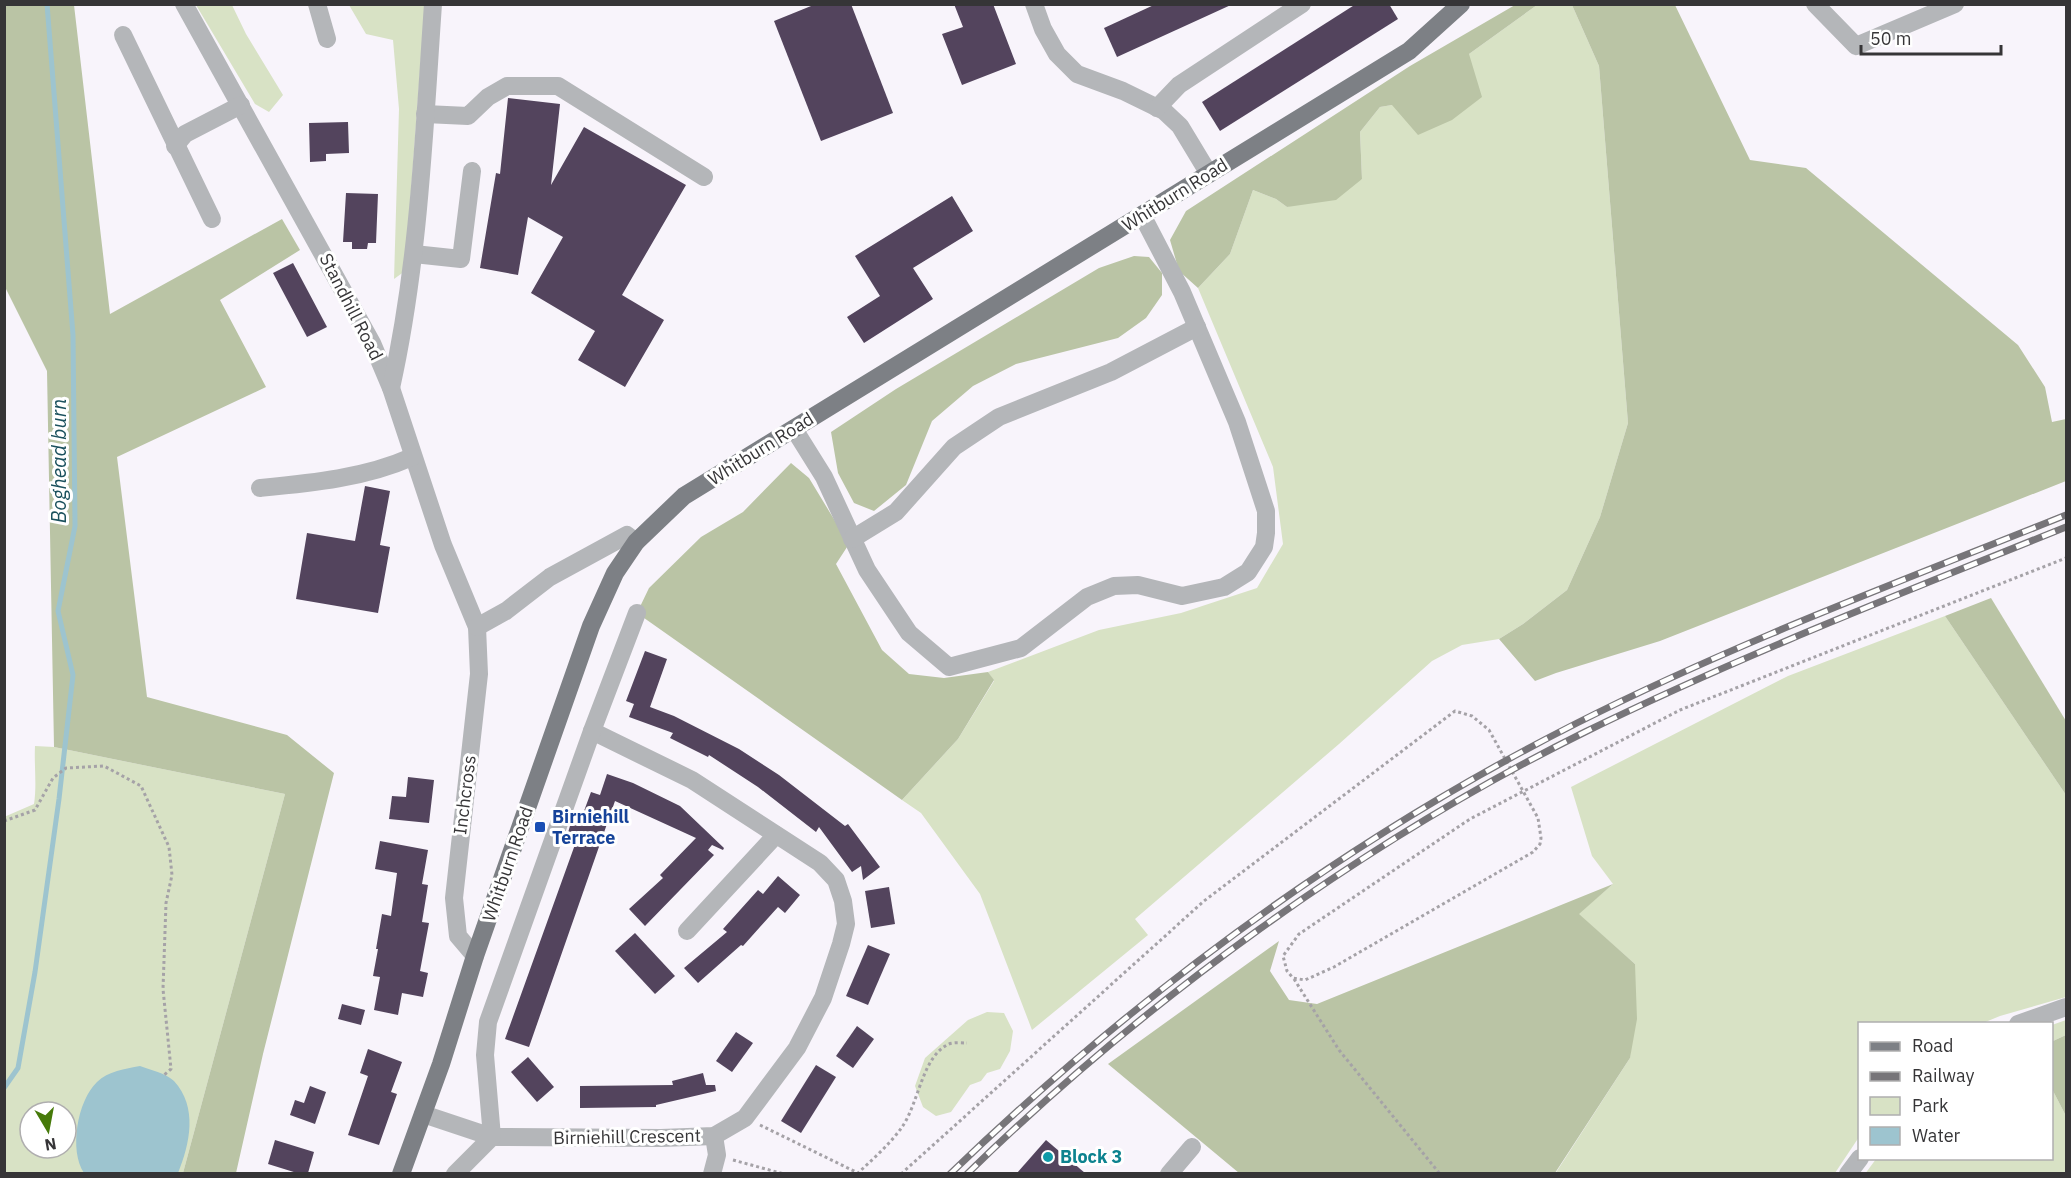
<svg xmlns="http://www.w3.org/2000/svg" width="2071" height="1178" viewBox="0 0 2071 1178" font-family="'IBM Plex Sans',sans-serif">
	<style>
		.green { fill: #d8e2c5; fill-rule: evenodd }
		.forest { fill: #bac4a5 }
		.water { fill: #9dc4cf }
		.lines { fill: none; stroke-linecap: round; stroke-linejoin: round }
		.stream { stroke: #9dc4cf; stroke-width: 5 }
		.building { fill: #53445d }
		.path { stroke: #a5a2a7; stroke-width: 3; stroke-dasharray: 3 3; stroke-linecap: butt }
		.minor { stroke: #b4b6b9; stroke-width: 18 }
		.major { stroke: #7d8085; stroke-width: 18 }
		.rail-casing { stroke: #777579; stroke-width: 7 }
		.rail { stroke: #fff; stroke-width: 4.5; stroke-dasharray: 14; stroke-linecap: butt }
		.transit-dot { fill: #1a4fb4; stroke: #fff; stroke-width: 2 }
		.culture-dot { fill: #0f9aa8; stroke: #fff; stroke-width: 2 }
		.labels { text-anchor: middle; stroke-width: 6; stroke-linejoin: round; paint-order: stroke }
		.street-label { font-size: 18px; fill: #363537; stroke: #fff }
		.transit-label { font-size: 18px; font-weight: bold; fill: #164399; stroke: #fff; text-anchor: start }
		.culture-label { font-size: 18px; font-weight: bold; fill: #0d838f; stroke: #fff; text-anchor: start }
		.water-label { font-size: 20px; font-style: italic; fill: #1b515e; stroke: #fff }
	</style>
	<rect width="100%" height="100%" fill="#f8f4fb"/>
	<g class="green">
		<polygon points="196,5 232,5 246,34 283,95 269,112 255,104"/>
		<polygon points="349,5 425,5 405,271 394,279 399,109 393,40 366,34"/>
		<polygon points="1537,5 1572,5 1599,66 1628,423 1600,517 1567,590 1523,624 1499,639 1462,645 1432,661 1339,744 1135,919 1148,935 1032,1030 980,894 921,813 902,800 958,739 994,681 988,672 1099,630 1181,613 1257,588 1283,544 1273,467 1198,288 1230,254 1253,190 1276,199 1287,207 1362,179 1360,132 1380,107 1392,105 1469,54"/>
		<polygon points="1945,616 2066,795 2066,997 2000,1016 1983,1023 1860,1024 1859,1137 1835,1173 1555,1174 1630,1058 1635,964 1578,914 1613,884 1592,856 1571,787 1788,676"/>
		<path d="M35,746L54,747L285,794L183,1173H5L4,817L34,804C37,785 34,766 35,746ZM30,1112H66V1148H30Z"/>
		<polygon points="987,1012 1004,1013 1013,1031 1010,1051 1000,1069 987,1073 981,1081 970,1085 951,1112 936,1116 923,1107 915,1086 925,1058 968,1020"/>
		<polygon points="2066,1020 2066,1035 2053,1041 2052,1045 2052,1025"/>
		<polygon points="2052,1089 2066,1116 2066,1173 1865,1174 1876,1159 2052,1158"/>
	</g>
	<g class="forest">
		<polygon points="5,4 74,5 110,314 282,219 300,250 220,300 266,387 117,457 147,697 287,735 334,773 263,1054 236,1173 183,1173 285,794 54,747 47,371 5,287"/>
		<polygon points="1515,5 1537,5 1469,54 1482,97 1452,120 1418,135 1392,105 1380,107 1360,132 1362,179 1336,200 1287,207 1276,199 1253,190 1230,254 1198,288 1179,271 1170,240 1186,211 1410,66"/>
		<polygon points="1572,5 1675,5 1750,160 1806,168 2018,345 2045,387 2052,422 2066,419 2066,481 1660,641 1556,673 1535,681 1499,639 1523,624 1567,590 1600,517 1628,423 1599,66"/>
		<polygon points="1134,256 1149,257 1162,273 1162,295 1146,318 1118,338 1016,364 973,386 932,421 906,485 874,511 854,503 838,473 831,432 896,389 1099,268"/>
		<polygon points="791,463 809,478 849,544 836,564 882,650 909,674 944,678 988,672 994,680 958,739 902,800 637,613 649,588 701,537 743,512"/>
		<polygon points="1991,598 2066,721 2066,795 1945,616"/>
		<polygon points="1613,884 1579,914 1635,964 1637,1019 1630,1058 1555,1173 1239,1173 1108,1064 1279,941 1270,971 1289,1000 1317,1004"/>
		<polygon points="2066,1035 2066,1116 2052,1089 2052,1045 2053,1041"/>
	</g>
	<path class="water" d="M140,1066C151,1070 165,1073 174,1081C198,1107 190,1144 178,1173H84C69,1151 77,1101 97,1082C108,1071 125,1069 140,1066Z"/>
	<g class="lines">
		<polyline class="stream" points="4,1088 18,1068 35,972 59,799 73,675 58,611 75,526 73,335 47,4"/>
	</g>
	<g class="building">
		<polygon points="816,4 851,4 893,113 821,141 774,21"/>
		<polygon points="954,4 993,4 1016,64 962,85 942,34 963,27"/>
		<polygon points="1156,4 1233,4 1117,57 1104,28"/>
		<polygon points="1356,4 1389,4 1398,19 1220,131 1202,102"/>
		<polygon points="508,98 560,104 551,185 584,127 686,185 622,295 664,320 625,387 578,360 595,331 531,293 563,237 528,217 518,275 480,268 496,173 500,174"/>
		<polygon points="348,122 349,153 326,154 326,161 310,162 309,123"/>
		<polygon points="346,193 378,194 376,243 368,243 367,249 352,249 352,242 343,242"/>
		<polygon points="952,196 973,231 913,268 933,299 864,343 847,317 880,296 855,256"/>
		<polygon points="293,263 327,327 307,337 273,273"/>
		<polygon points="365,486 390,491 380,545 390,547 378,613 296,599 307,533 355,541"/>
		<polygon points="645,651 667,659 650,707 674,716 739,749 779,775 845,826 848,824 880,867 863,880 861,866 852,872 819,827 816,832 758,787 709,755 708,757 670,738 673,733 629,717 634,704 626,701"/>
		<polygon points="607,774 633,783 680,806 724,848 723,850 712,845 708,850 714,855 645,926 629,909 663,878 660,875 696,838 615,801 529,1047 505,1039 577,839 567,836 572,819 580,822 591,792 600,795"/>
		<polygon points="408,777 434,780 429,823 389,819 392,796 406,797"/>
		<polygon points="380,841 428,850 422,884 428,885 422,922 429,923 420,971 428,973 423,997 402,993 398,1015 374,1010 380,977 373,976 378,949 376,949 382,914 391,916 397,873 375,869"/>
		<polygon points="778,876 800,895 785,913 778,907 743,946 741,945 698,983 684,968 727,932 723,929 758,890 763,894"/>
		<polygon points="889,887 895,924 871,928 865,891"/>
		<polygon points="635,933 675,976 655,994 615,951"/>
		<polygon points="868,945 890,954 868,1005 846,996"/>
		<polygon points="342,1004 365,1010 361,1025 338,1019"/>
		<polygon points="857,1026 874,1039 853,1068 836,1056"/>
		<polygon points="736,1032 753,1043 732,1072 716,1061"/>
		<polygon points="368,1049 402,1062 391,1092 397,1094 379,1145 348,1135 368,1076 360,1073"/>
		<polygon points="528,1057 554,1087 537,1102 511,1072"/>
		<polygon points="816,1065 836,1077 801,1133 781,1121"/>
		<polygon points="703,1073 706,1085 715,1085 716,1091 656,1105 656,1107 580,1108 580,1086 673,1085 672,1081"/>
		<polygon points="310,1086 326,1092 315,1124 290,1115 295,1100 304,1103"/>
		<polygon points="275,1140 314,1152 308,1173 297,1173 268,1164"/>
		<polygon points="1046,1140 1085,1173 1017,1173"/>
	</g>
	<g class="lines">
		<g class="path">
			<polyline points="4,821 35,810 53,778 66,768 104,766 141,786 169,847 172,875 166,903 163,989 171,1069 164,1075"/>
			<polyline points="1294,979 1339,1050 1440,1174"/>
			<path d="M760,1125L858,1173C873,1159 890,1144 902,1127C919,1103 922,1056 949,1044C954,1042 962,1043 967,1043"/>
			<polyline points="733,1160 784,1174"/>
			<polyline points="901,1174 1204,901 1455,711 1472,716 1489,730 1538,818 1541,838 1540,844 1533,852 1334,967 1305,980 1293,978 1287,971 1283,956 1299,934 1470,819 1680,710 2066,558"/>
		</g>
		<g class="minor">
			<polyline points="184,4 372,343 391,388 443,545 477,627 479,674 454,898 458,936 475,956"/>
			<polyline points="317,4 327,39"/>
			<polyline points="1034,4 1043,29 1057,54 1077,74 1123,91 1164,111 1180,126 1209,174"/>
			<polyline points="1815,4 1856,46 1955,4"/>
			<polyline points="123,35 212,219"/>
			<polyline points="1157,108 1179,85 1302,4"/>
			<polyline points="425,114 468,116 488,97 507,86 558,86 704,177"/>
			<polyline points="175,146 185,134 241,105"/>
			<polyline points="414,254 461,259 472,171"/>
			<path d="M391,388C419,262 424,133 433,4"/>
			<polyline points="794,429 824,477 867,570 909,633 949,667 1021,648 1087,597 1114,586 1138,585 1182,596 1224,587 1248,572 1264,547 1266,533 1266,511 1237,422 1182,292 1142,215"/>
			<path d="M260,488C312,483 365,478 412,457"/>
			<polyline points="852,539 896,512 954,447 999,417 1111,372 1197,327"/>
			<polyline points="477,627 506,611 550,577 627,535 636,542"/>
			<polyline points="687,931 776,835"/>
			<polyline points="2018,1024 2066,1007"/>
			<polyline points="423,1114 492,1137 661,1138 714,1136 745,1118 797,1048 823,998 841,944 846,924 843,901 836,880 820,863 692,780 592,731"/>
			<polyline points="455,1174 492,1137 485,1055 488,1022 592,731 637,613"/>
			<polyline points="712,1174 717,1155 714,1136"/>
			<polyline points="1169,1174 1192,1147"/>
			<polyline points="1848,1174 1860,1158"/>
		</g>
		<polyline class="major" points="401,1174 441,1064 475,956 591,626 615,573 636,542 684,496 1409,51 1461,4"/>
		<defs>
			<g id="rail">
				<path d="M950,1174C1136,995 1346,840 1577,723C1735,643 1902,581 2066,515"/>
				<path d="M967,1174C1144,1001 1363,842 1585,732C1742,655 1905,592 2066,527"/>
			</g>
		</defs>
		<use href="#rail" class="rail-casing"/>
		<use href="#rail" class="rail"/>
	</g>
	<rect class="transit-dot" x="534" y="821" width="12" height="12" rx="3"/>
	<circle class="culture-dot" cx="1048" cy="1157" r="6"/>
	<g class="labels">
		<g class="street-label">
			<text transform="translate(1175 195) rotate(-32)" y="6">Whitburn Road</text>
			<text transform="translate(351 307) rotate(63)" y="6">Standhill Road</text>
			<text transform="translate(761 449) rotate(-32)" y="6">Whitburn Road</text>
			<text transform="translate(465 795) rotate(-83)" y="6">Inchcross</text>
			<text transform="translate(508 864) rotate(-71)" y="6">Whitburn Road</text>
			<text transform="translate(627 1137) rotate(-1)" y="6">Birniehill Crescent</text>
		</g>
		<g class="transit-label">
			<text x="552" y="823">Birniehill<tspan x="552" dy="21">Terrace</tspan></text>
		</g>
		<g class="culture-label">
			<text x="1060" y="1163">Block 3</text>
		</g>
		<g class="water-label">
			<text transform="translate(59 461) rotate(-90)" y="7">Boghead burn</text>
		</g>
	</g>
	<rect width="2071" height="1178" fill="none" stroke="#363537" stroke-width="12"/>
	<rect x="1858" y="1022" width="195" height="138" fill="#ffffff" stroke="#afaeaf" stroke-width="1.5"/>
	<rect x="1870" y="1042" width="30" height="9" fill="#7d8085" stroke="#afaeaf" stroke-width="1.5"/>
	<text x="1912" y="1052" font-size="18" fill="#363537">Road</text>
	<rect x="1870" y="1072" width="30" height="9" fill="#777579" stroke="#afaeaf" stroke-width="1.5"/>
	<text x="1912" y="1082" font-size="18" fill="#363537">Railway</text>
	<rect x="1870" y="1097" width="30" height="18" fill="#d8e2c5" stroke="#afaeaf" stroke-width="1.5"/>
	<text x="1912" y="1112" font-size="18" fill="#363537">Park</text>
	<rect x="1870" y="1127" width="30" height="18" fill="#9dc4cf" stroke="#afaeaf" stroke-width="1.5"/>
	<text x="1912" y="1142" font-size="18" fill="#363537">Water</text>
	<g transform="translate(48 1130) rotate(170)"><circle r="28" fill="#ffffff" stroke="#afaeaf" stroke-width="1.5"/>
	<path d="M0-4.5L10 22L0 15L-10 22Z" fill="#467a0a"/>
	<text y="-9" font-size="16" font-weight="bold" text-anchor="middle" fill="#363537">N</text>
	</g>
	<path d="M1861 45v9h140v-9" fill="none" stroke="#363537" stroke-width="3"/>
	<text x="1870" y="45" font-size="18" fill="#363537" stroke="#ffffff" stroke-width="4.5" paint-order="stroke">50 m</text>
</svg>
